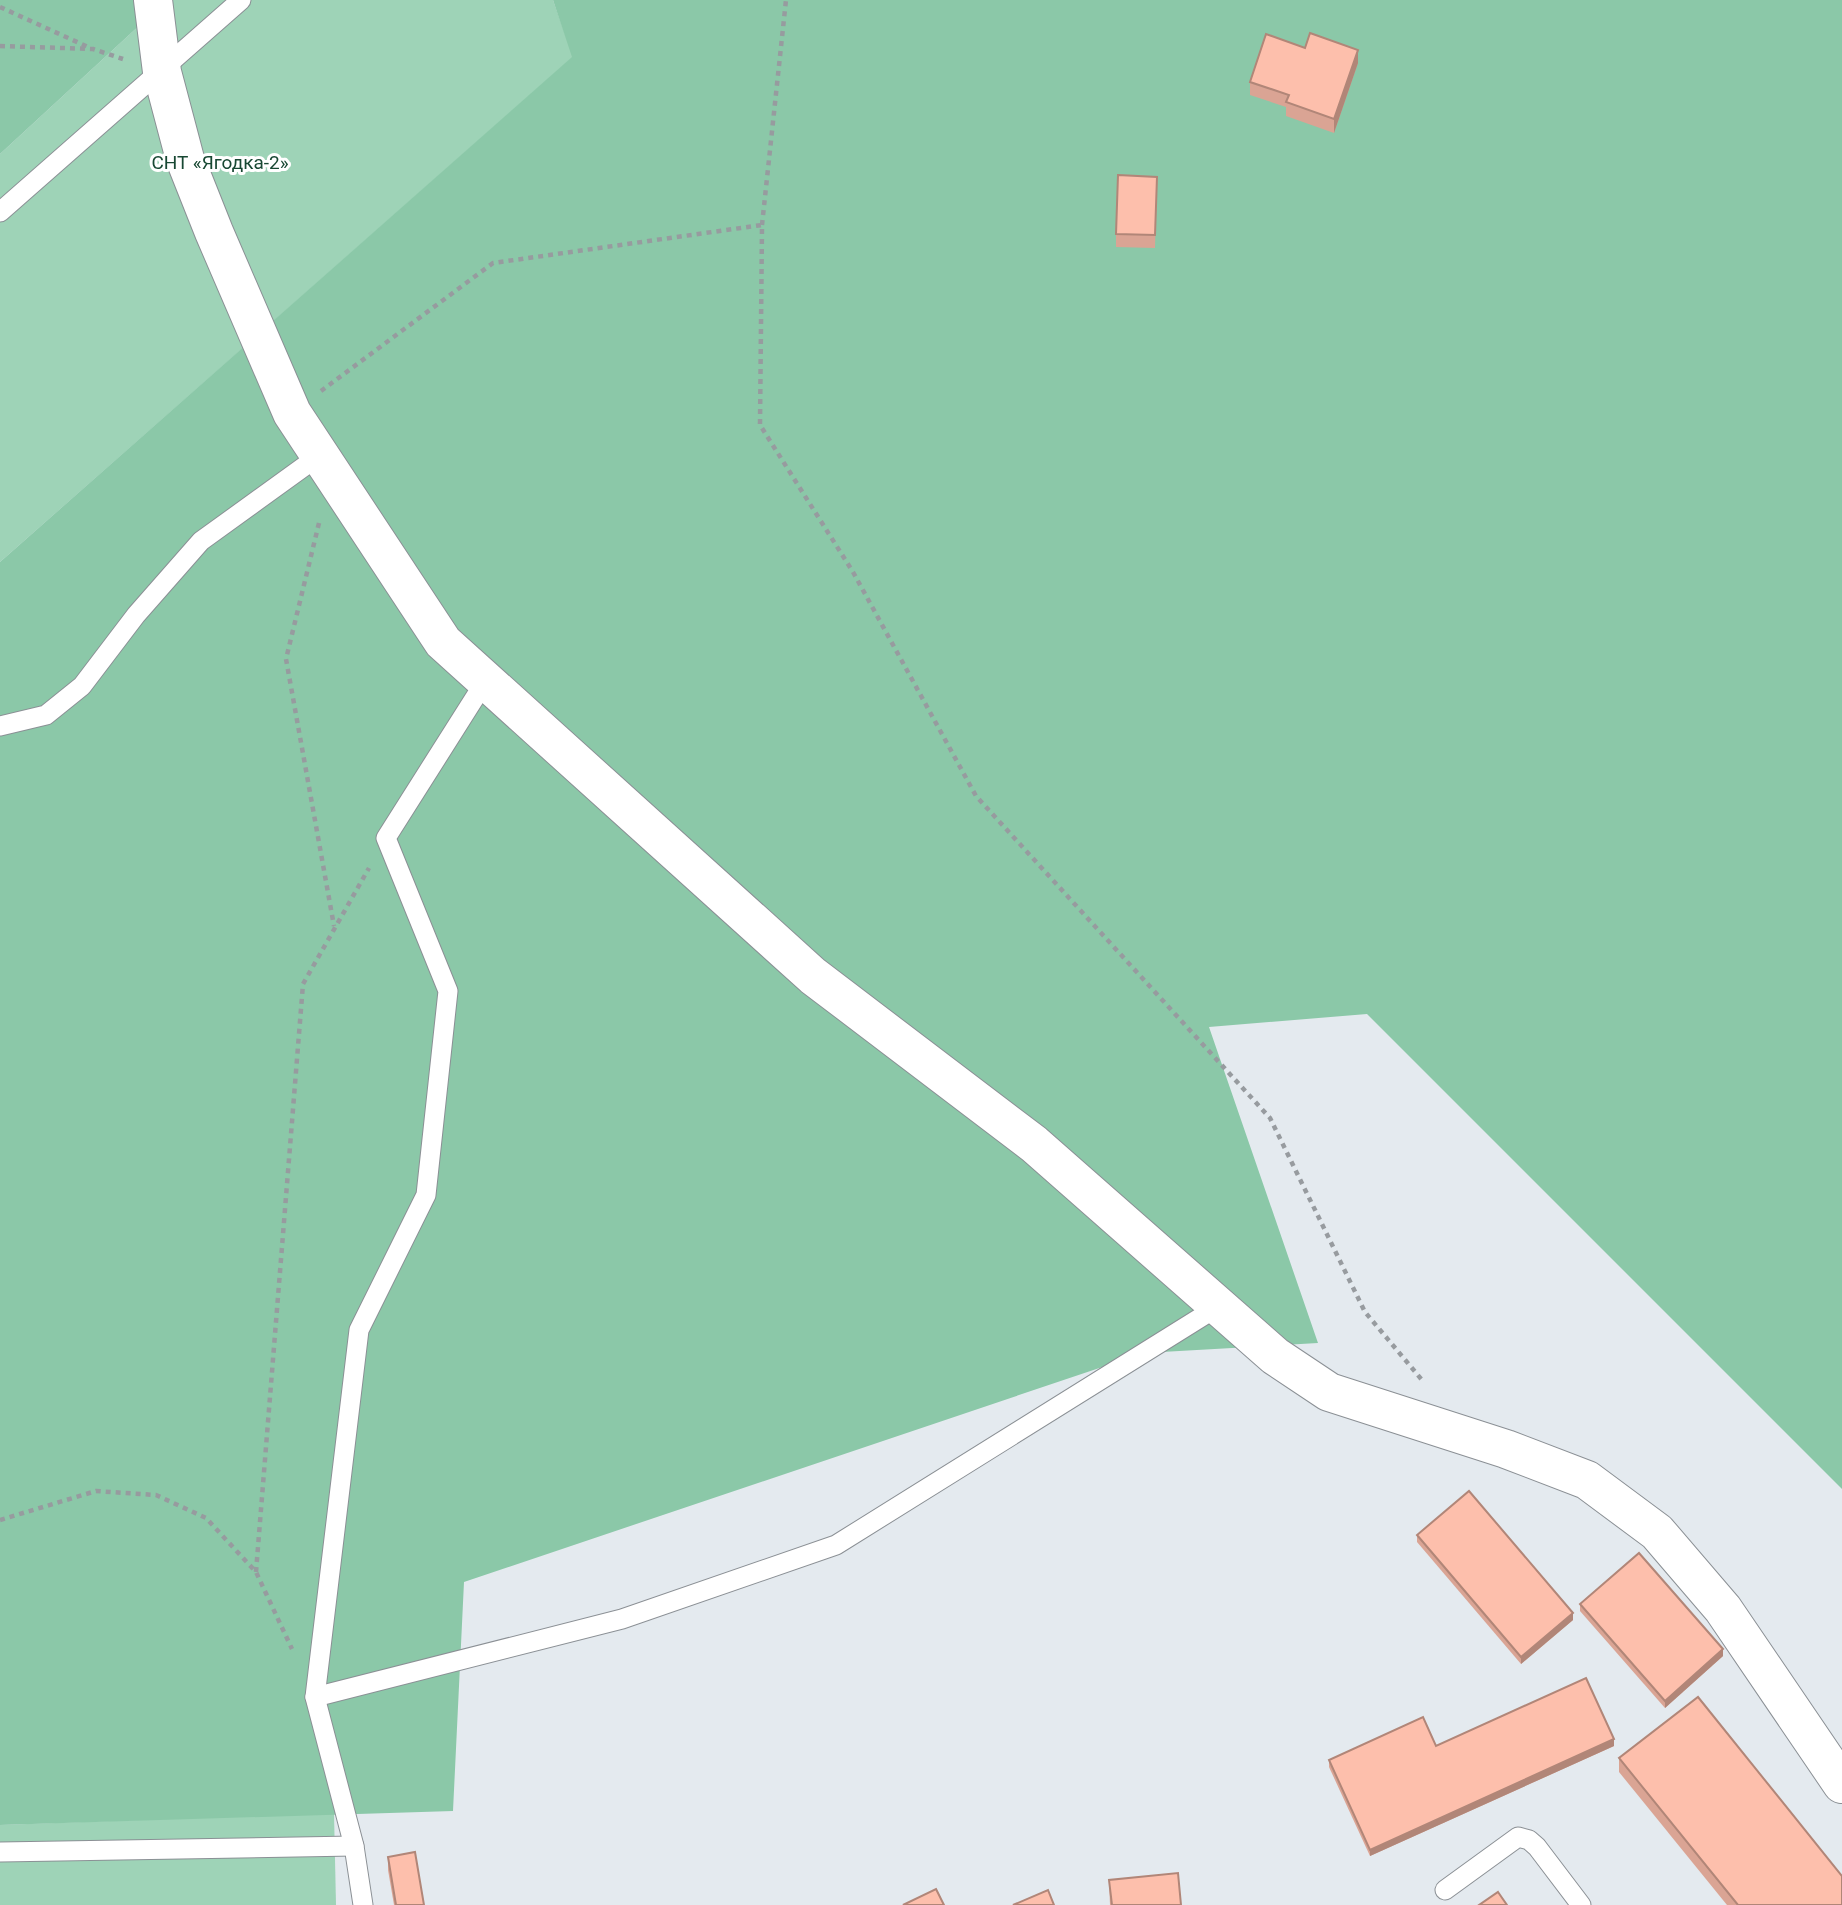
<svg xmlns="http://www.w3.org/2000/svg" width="1842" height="1905" viewBox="0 0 1842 1905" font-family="Roboto,sans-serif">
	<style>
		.green { fill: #9ed3b7 }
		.forest { fill: #8bc8a8 }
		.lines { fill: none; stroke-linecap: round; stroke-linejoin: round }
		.service-casing { stroke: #8b9095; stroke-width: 21 }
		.minor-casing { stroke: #8b9095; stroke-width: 40 }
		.path { stroke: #979b9f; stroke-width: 4.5; stroke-dasharray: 5 5; stroke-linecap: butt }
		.service { stroke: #fff; stroke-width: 19 }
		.minor { stroke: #fff; stroke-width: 38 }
		.wall { fill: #daa494 }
		.shaded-wall { fill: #b18678 }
		.building { fill: #fdbfac; stroke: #b18678; stroke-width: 2 }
		.labels { text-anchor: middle; stroke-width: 6; stroke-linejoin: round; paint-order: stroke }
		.park-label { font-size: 19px; fill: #184833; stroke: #fff }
	</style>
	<rect width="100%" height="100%" fill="#e4eaef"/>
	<g class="green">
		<polygon points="167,0 553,0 573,57 0,562 0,154"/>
		<polygon points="334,1813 336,1905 0,1905 0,1825"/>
	</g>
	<g class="forest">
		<polygon points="0,0 167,0 0,154"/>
		<polygon points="553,0 1842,0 1842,1489 1367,1014 1209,1027 1318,1343 1144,1353 464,1582 453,1811 0,1825 0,562 572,57"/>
	</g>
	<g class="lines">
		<defs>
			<g id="service">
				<polyline points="0,212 241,0"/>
				<polyline points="0,726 46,715 82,686 136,615 201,541 320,455"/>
				<polyline points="315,1697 622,1619 836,1545 1219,1306"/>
				<polyline points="0,1852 354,1846"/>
				<polyline points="1445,1890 1518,1837 1529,1840 1537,1847 1581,1905"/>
				<polyline points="363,1905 354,1846 315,1697 359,1330 426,1195 448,991 386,838 486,680"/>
			</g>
			<polyline id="minor" points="153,0 162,72 185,159 214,232 292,413 443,642 813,976 1034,1144 1275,1356 1329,1392 1506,1449 1587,1480 1657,1532 1723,1609 1842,1784"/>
		</defs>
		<use href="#service" class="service-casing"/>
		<use href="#minor" class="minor-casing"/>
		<g class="path">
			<polyline points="0,7 88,47"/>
			<polyline points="0,46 93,49 123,59"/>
			<polyline points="762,225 786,0"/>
			<polyline points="321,391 493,263 762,225 760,425 853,572 976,796 1270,1118 1365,1312 1422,1380"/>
			<polyline points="319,523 286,659 334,926"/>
			<polyline points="0,1520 96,1491 156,1495 206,1518 256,1572 292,1649"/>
			<polyline points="256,1572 303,984 369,868"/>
		</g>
		<use href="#service" class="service"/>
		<use href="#minor" class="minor"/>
	</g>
	<g class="wall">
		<polygon points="1305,48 1358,63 1334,133 1286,116 1286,107 1250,95 1250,82"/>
		<polygon points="1157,177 1155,248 1116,247 1116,234"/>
		<polygon points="1417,1535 1573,1620 1521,1664 1417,1542"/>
		<polygon points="1580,1604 1723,1656 1665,1708 1580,1611"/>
		<polygon points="1436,1746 1614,1746 1370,1856 1329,1767 1329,1760"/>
		<polygon points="1619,1758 1842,1905 1727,1905 1619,1772"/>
		<polygon points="388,1857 424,1905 394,1905 388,1870"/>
		<polygon points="1109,1880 1181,1905 1110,1905"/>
	</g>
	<g class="shaded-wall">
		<polygon points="1358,50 1358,63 1334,133 1334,119"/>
		<polygon points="1573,1613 1573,1620 1521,1664 1521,1657"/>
		<polygon points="1723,1649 1723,1656 1665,1708 1665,1701"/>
		<polygon points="1614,1739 1614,1746 1370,1856 1370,1850"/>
	</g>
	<g class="building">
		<polygon points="1310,33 1358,50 1334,119 1286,102 1289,95 1250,82 1266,34 1305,48"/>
		<polygon points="1118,175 1157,177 1155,235 1116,234"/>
		<polygon points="1469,1491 1573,1613 1521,1657 1417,1535"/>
		<polygon points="1639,1553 1723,1649 1665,1701 1580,1604"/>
		<polygon points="1586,1678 1614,1739 1370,1850 1329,1760 1423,1717 1436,1746"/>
		<polygon points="1698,1697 1842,1876 1842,1905 1738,1905 1619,1758"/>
		<polygon points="415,1852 424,1905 396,1905 388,1857"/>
		<polygon points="1178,1873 1181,1905 1112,1905 1109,1880"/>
		<polygon points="936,1889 944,1905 903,1905"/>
		<polygon points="1048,1890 1054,1905 1013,1905"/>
		<polygon points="1498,1892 1507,1905 1479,1905"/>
	</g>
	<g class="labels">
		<g class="park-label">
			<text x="220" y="169">СНТ «Ягодка-2»</text>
		</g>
	</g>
</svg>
